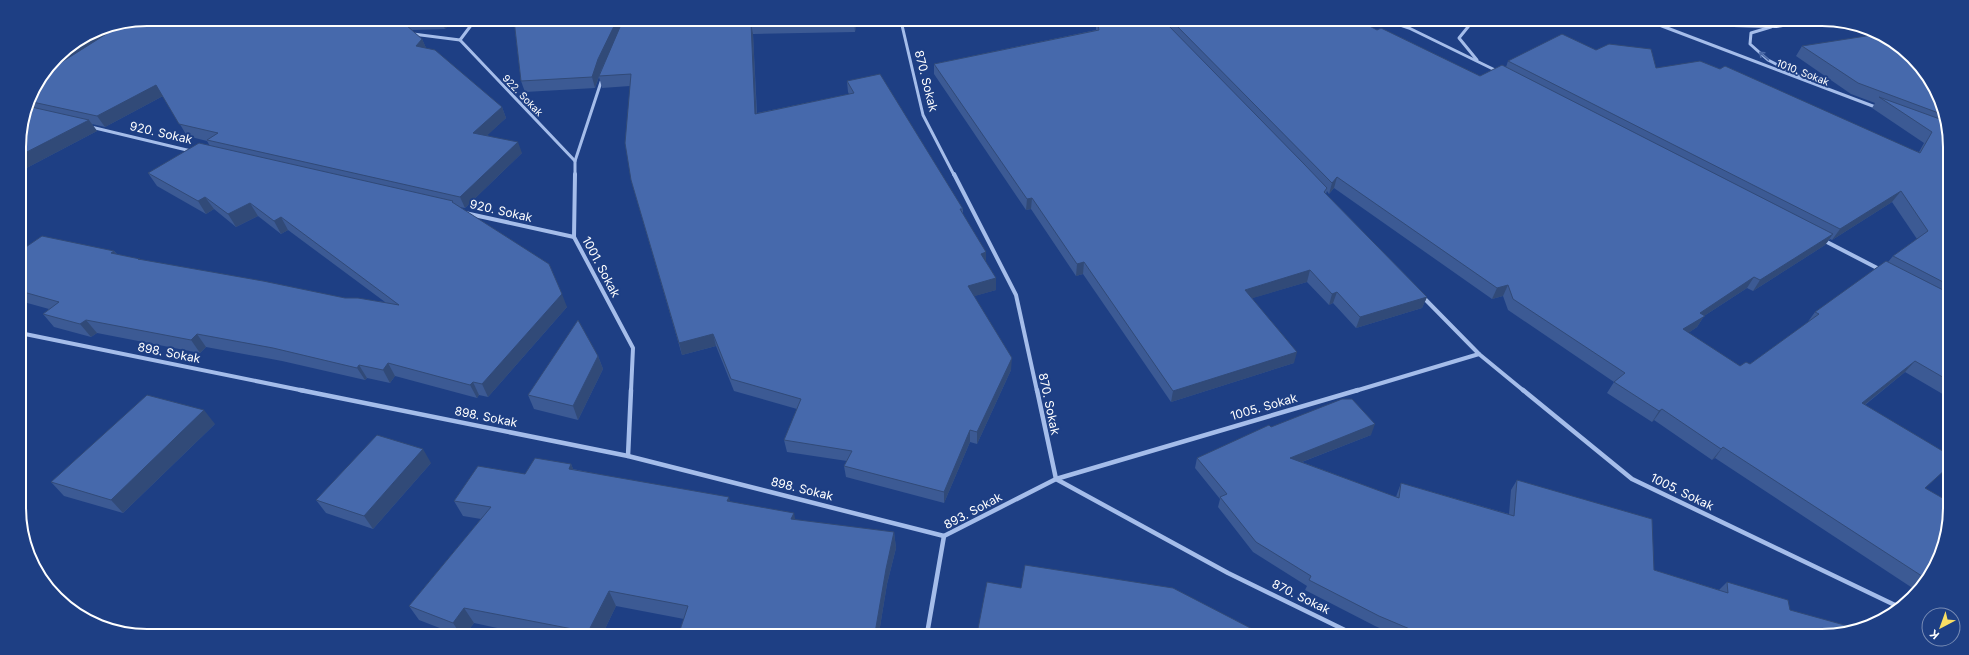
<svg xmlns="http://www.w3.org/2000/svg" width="1969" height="655" viewBox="0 0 1969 655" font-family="Inter,sans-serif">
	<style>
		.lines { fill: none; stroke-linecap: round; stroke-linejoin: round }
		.minor-far2 { stroke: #a5bdea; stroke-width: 3 }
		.minor-far1 { stroke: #a5bdea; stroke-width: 4 }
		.minor { stroke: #a5bdea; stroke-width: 4.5 }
		.secondary { stroke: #d0ddf7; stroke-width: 6 }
		.wall { fill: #3c5a94; fill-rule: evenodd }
		.shaded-wall { fill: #314a78 }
		.building { fill: #4669ac; stroke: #314a78 }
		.oneway { stroke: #4d6ba8 }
		.labels { text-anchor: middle; stroke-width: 4; stroke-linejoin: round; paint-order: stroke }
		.far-street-label { font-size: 10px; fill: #fff; stroke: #1e3f84 }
		.street-label { font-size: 12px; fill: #fff; stroke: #1e3f84 }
		.rim { fill: none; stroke: #fff; stroke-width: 2 }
	</style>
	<rect width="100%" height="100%" fill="#1e3f84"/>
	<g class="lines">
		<g class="minor-far2">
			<polyline points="475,20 460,40 575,161"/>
			<polyline points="901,21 923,115 954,175"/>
			<polyline points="1391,22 1409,28 1497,71"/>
			<polyline points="1472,22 1459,38 1477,60"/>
			<polyline points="1654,23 1878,108"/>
			<polyline points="1771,27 1751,33 1750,44 1768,60 1803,78"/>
			<polyline points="413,34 460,40"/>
			<polyline points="91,127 191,151"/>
			<polyline points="575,175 575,161 602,79"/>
		</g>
		<g class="minor-far1">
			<polyline points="575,174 574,237 633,348 631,391"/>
			<polyline points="954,174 1016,295 1037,391"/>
			<polyline points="465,213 574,237"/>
			<polyline points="1823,240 1881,270"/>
			<polyline points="20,333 305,391"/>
			<polyline points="1479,354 1524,391"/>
			<polyline points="1355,391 1479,354 1422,296"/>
		</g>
		<g class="minor">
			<polyline points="300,390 628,456 944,536"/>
			<polyline points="1037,390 1056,479 1228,573 1355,635"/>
			<polyline points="1523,390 1632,479 1899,607 1900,610"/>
			<polyline points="628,456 631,390"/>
			<polyline points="927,634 944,536 1056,479 1358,390"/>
		</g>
		<polyline class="secondary" points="1691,23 1776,25 1789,23"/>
	</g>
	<g class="wall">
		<polygon points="147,19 453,20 445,29 411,30 422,39 426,48 502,107 506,118 487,135 522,153 465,208 459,207 567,307 488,397 479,395 477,398 395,376 390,383 367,378 365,380 282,361 206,347 200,353 97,333 91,337 54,327 43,314 49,309 20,301 20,251 114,251 117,254 140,260 345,298 385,302 288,230 281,234 258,216 236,227 214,209 206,214 157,186 148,173 210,146 207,141 187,136 163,96 105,127 92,124 97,131 19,172 19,138 29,98"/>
		<polygon points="514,20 899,21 898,22 856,25 855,32 753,34 757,113 849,94 848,92 847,81 963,209 963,214 986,263 996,278 996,290 974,296 1011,370 977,444 970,442 944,503 846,477 844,466 847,461 787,452 784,440 797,409 734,391 716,346 682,355 631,180 630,86 602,88 599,77 595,88 525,92 521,81"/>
		<path d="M1096,21L1362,22L1377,30L1480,76L1506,67L1508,61L1596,50L1656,68L1919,152L1924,143L1872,108L1875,103L1851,94L1796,56L1802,46L1918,62L1948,122L1946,396L1905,372L1865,405L1926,488L1929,579L1917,591L1715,458L1712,460L1654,420L1652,422L1607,393L1614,382L1508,310L1503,296L1492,299L1334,188L1329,194L1327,191L1326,194L1427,297L1422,308L1356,328L1333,303L1329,305L1307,282L1252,298L1294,363L1171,402L1083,274L1076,276L1031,209L1026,210L934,74V64L1096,30ZM1892,202L1917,239L1893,256L1888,262L1815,312L1807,323L1750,364L1740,366L1688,333L1697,327L1704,316L1747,288L1753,291L1825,245L1830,239L1832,240Z"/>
		<polygon points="598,356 603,369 578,420 534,409 528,395"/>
		<polygon points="215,424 123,513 64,496 51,482"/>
		<polygon points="1271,427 1371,435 1302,462 1396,497 1397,494 1401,483 1509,514 1511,490 1517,480 1654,570 1719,590 1727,582 1790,610 1831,636 1395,635 1375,626 1305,590 1307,586 1253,552 1218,507 1220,499 1195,468 1197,458"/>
		<polygon points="431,463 373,529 326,513 316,500"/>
		<polygon points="571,464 573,469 731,502 795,520 894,532 896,548 887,584 879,633 679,633 684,619 616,606 603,633 521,633 474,623 467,632 450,632 419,620 409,606 481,519 463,516 454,501 525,474"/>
	</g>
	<g class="shaded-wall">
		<polygon points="141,20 35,88 54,60 106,27"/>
		<polygon points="441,20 453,20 445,29"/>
		<polygon points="617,20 625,20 601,70 595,88 592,77 598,59"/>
		<polygon points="854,21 856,21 856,25 855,32"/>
		<polygon points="751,23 753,34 757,125 755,114"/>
		<polygon points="422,39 427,50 416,46"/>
		<polygon points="156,85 163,96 105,127 97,116"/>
		<polygon points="502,107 506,118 478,144 473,133"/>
		<polygon points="89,120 97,131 19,172 19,156"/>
		<polygon points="518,142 522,153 465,208 460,197"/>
		<polygon points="1337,177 1334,188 1329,194 1332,183"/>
		<polygon points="1901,191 1892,202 1832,240 1840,229"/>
		<polygon points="205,197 214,209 206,214 198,201"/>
		<polygon points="1032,198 1031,209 1026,210 1027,199"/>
		<polygon points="250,203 258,216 236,227 228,214"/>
		<polygon points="281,217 288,230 281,234 274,221"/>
		<polygon points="1833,234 1825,245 1753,291 1760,280"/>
		<polygon points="114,251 124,264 111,253"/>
		<polygon points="986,252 986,264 981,254"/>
		<polygon points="1084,262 1083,274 1076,276 1077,264"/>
		<polygon points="1310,270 1307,282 1243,301 1245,290"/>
		<polygon points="1754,277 1747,288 1704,316 1697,327 1676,341 1683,329 1700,313"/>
		<polygon points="996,278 996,290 968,298 968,286"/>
		<polygon points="1508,285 1503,296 1492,299 1497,288"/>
		<polygon points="1337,292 1333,303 1329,305 1332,294"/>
		<polygon points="562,294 567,307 488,397 482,384"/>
		<polygon points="1427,297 1422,308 1356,328 1360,317"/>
		<polygon points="86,320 97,333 91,337 80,324"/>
		<polygon points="197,334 206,347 200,353 191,340"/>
		<polygon points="713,334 716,346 682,355 679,343"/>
		<polygon points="1297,352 1294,363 1171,402 1173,391"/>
		<polygon points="598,356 603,369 578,420 573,406"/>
		<polygon points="1012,358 1011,370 977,444 977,432"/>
		<polygon points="1915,361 1905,372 1853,414 1862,403"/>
		<polygon points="388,363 395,376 390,383 383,370"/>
		<polygon points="359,365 367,378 365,380 357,368"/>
		<polygon points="21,380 27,387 21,392"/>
		<polygon points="473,382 479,395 477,398 470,385"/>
		<polygon points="1662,409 1654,420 1652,422 1659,411"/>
		<polygon points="204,410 215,424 123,513 111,500"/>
		<polygon points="1375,424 1371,435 1286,468 1290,458"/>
		<polygon points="970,430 970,442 944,503 944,492"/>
		<polygon points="1723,447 1715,458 1712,460 1721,449"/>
		<polygon points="423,449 431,463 373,529 364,516"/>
		<polygon points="571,464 578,480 569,469"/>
		<polygon points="729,497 733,512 727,501"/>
		<polygon points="794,513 797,528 791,519"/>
		<polygon points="894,532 896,548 887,584 879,633 875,633 886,569"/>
		<polygon points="609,591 616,606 603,633 588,633"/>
		<polygon points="464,608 474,623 467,632 459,632 453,623"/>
	</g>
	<g class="building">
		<polygon points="147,19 361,20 406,25 422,39 416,46 435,50 502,107 473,133 518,142 460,197 207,140 218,133 179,124 156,85 97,116 28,101 29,98 46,72 122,24"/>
		<polygon points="514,20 617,20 598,59 592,77 521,81"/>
		<polygon points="623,20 854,21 751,23 755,114 854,93 847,81 880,74 963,209 960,209 986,252 981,254 996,278 968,286 1012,358 977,432 970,430 944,492 844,466 852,451 784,440 801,399 731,379 713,334 679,343 631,180 625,143 631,74 599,76"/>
		<polygon points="1097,21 1165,22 1304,164 1327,188 1324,192 1427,297 1360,317 1337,292 1332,294 1310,270 1245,290 1297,352 1173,391 1084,262 1077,264 1032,198 1027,199 934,64 1099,30"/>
		<polygon points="1173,22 1362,22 1377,30 1381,28 1480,76 1502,65 1833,234 1760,280 1754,277 1700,313 1705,316 1683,329 1740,366 1746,362 1750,364 1819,314 1815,312 1886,261 1947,292 1946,379 1915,361 1862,403 1946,453 1946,469 1925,488 1946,500 1946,542 1929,579 1928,580 1723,447 1721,449 1662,409 1659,411 1614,382 1625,373 1513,299 1508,285 1497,288 1337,177 1332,183"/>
		<polygon points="106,27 54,60 57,56 98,29"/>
		<polygon points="1562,34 1596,50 1609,44 1651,49 1656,68 1700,61 1720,69 1725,66 1920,153 1932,132 1879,97 1948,122 1947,284 1893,256 1928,231 1901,191 1840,229 1508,61"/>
		<polygon points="1879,34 1893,40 1918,62 1944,115 1858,83 1802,46"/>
		<polygon points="27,106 89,120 19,156 19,138"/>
		<polygon points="199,143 453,201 452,202 549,264 562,294 482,384 473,382 470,385 388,363 383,370 359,365 357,368 273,348 197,334 191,340 86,320 80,324 43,314 59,302 20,291 20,251 42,236 114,251 111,253 140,259 138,259 263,281 345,298 358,298 399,305 281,217 274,221 250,203 228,214 205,197 198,201 148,173"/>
		<polygon points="578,320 598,356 573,406 528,395"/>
		<polygon points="147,395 204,410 111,500 51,482"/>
		<polygon points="1342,399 1352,399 1375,424 1290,458 1399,498 1401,483 1514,516 1517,480 1652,519 1654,570 1728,593 1727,582 1788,600 1790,610 1859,629 1831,636 1424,635 1379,616 1309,580 1311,576 1256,542 1220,497 1227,494 1197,458 1269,425 1271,427"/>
		<polygon points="377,435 423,449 364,516 316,500"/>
		<polygon points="535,458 571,464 569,469 729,497 727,501 794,513 791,519 894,532 886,569 875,633 679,633 688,606 609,591 588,632 464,608 453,623 409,606 491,507 454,501 478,466 525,474"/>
		<polygon points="1025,565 1173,588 1262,634 977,634 987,582 1021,588"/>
	</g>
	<defs><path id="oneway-shaft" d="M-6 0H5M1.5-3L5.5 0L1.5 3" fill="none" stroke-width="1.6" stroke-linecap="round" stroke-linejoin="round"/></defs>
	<use class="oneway" href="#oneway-shaft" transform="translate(1764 56) rotate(-139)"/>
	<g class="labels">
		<g class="far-street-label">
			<text transform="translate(1803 72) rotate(21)" y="4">1010. Sokak</text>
			<text transform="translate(523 95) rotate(46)" y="4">922. Sokak</text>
		</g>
		<g class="street-label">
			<text transform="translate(926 81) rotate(76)" y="4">870. Sokak</text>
			<text transform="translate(161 133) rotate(13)" y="4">920. Sokak</text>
			<text transform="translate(501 211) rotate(13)" y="4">920. Sokak</text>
			<text transform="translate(601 267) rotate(62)" y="4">1001. Sokak</text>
			<text transform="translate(169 353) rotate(11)" y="4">898. Sokak</text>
			<text transform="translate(1049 404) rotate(78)" y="4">870. Sokak</text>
			<text transform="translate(1264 407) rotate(-16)" y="4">1005. Sokak</text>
			<text transform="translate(486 417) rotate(11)" y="4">898. Sokak</text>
			<text transform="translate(802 489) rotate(14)" y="4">898. Sokak</text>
			<text transform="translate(1682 492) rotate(26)" y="4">1005. Sokak</text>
			<text transform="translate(973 511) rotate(-28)" y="4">893. Sokak</text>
			<text transform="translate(1301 597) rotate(26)" y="4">870. Sokak</text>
		</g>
	</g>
	<path d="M0 0H1969V655H0ZM147 26H1822A121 121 0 0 1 1943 147V508A121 121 0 0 1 1822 629H147A121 121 0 0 1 26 508V147A121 121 0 0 1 147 26Z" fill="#1e3f84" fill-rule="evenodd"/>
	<path class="rim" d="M147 26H1822A121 121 0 0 1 1943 147V508A121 121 0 0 1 1822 629H147A121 121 0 0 1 26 508V147A121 121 0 0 1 147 26Z"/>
	<g transform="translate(1941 627) rotate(221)"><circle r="19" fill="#1e3f84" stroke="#788cb5"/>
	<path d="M0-3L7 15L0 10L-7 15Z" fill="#f9de64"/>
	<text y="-6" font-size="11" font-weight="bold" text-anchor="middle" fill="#ffffff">K</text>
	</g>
</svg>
